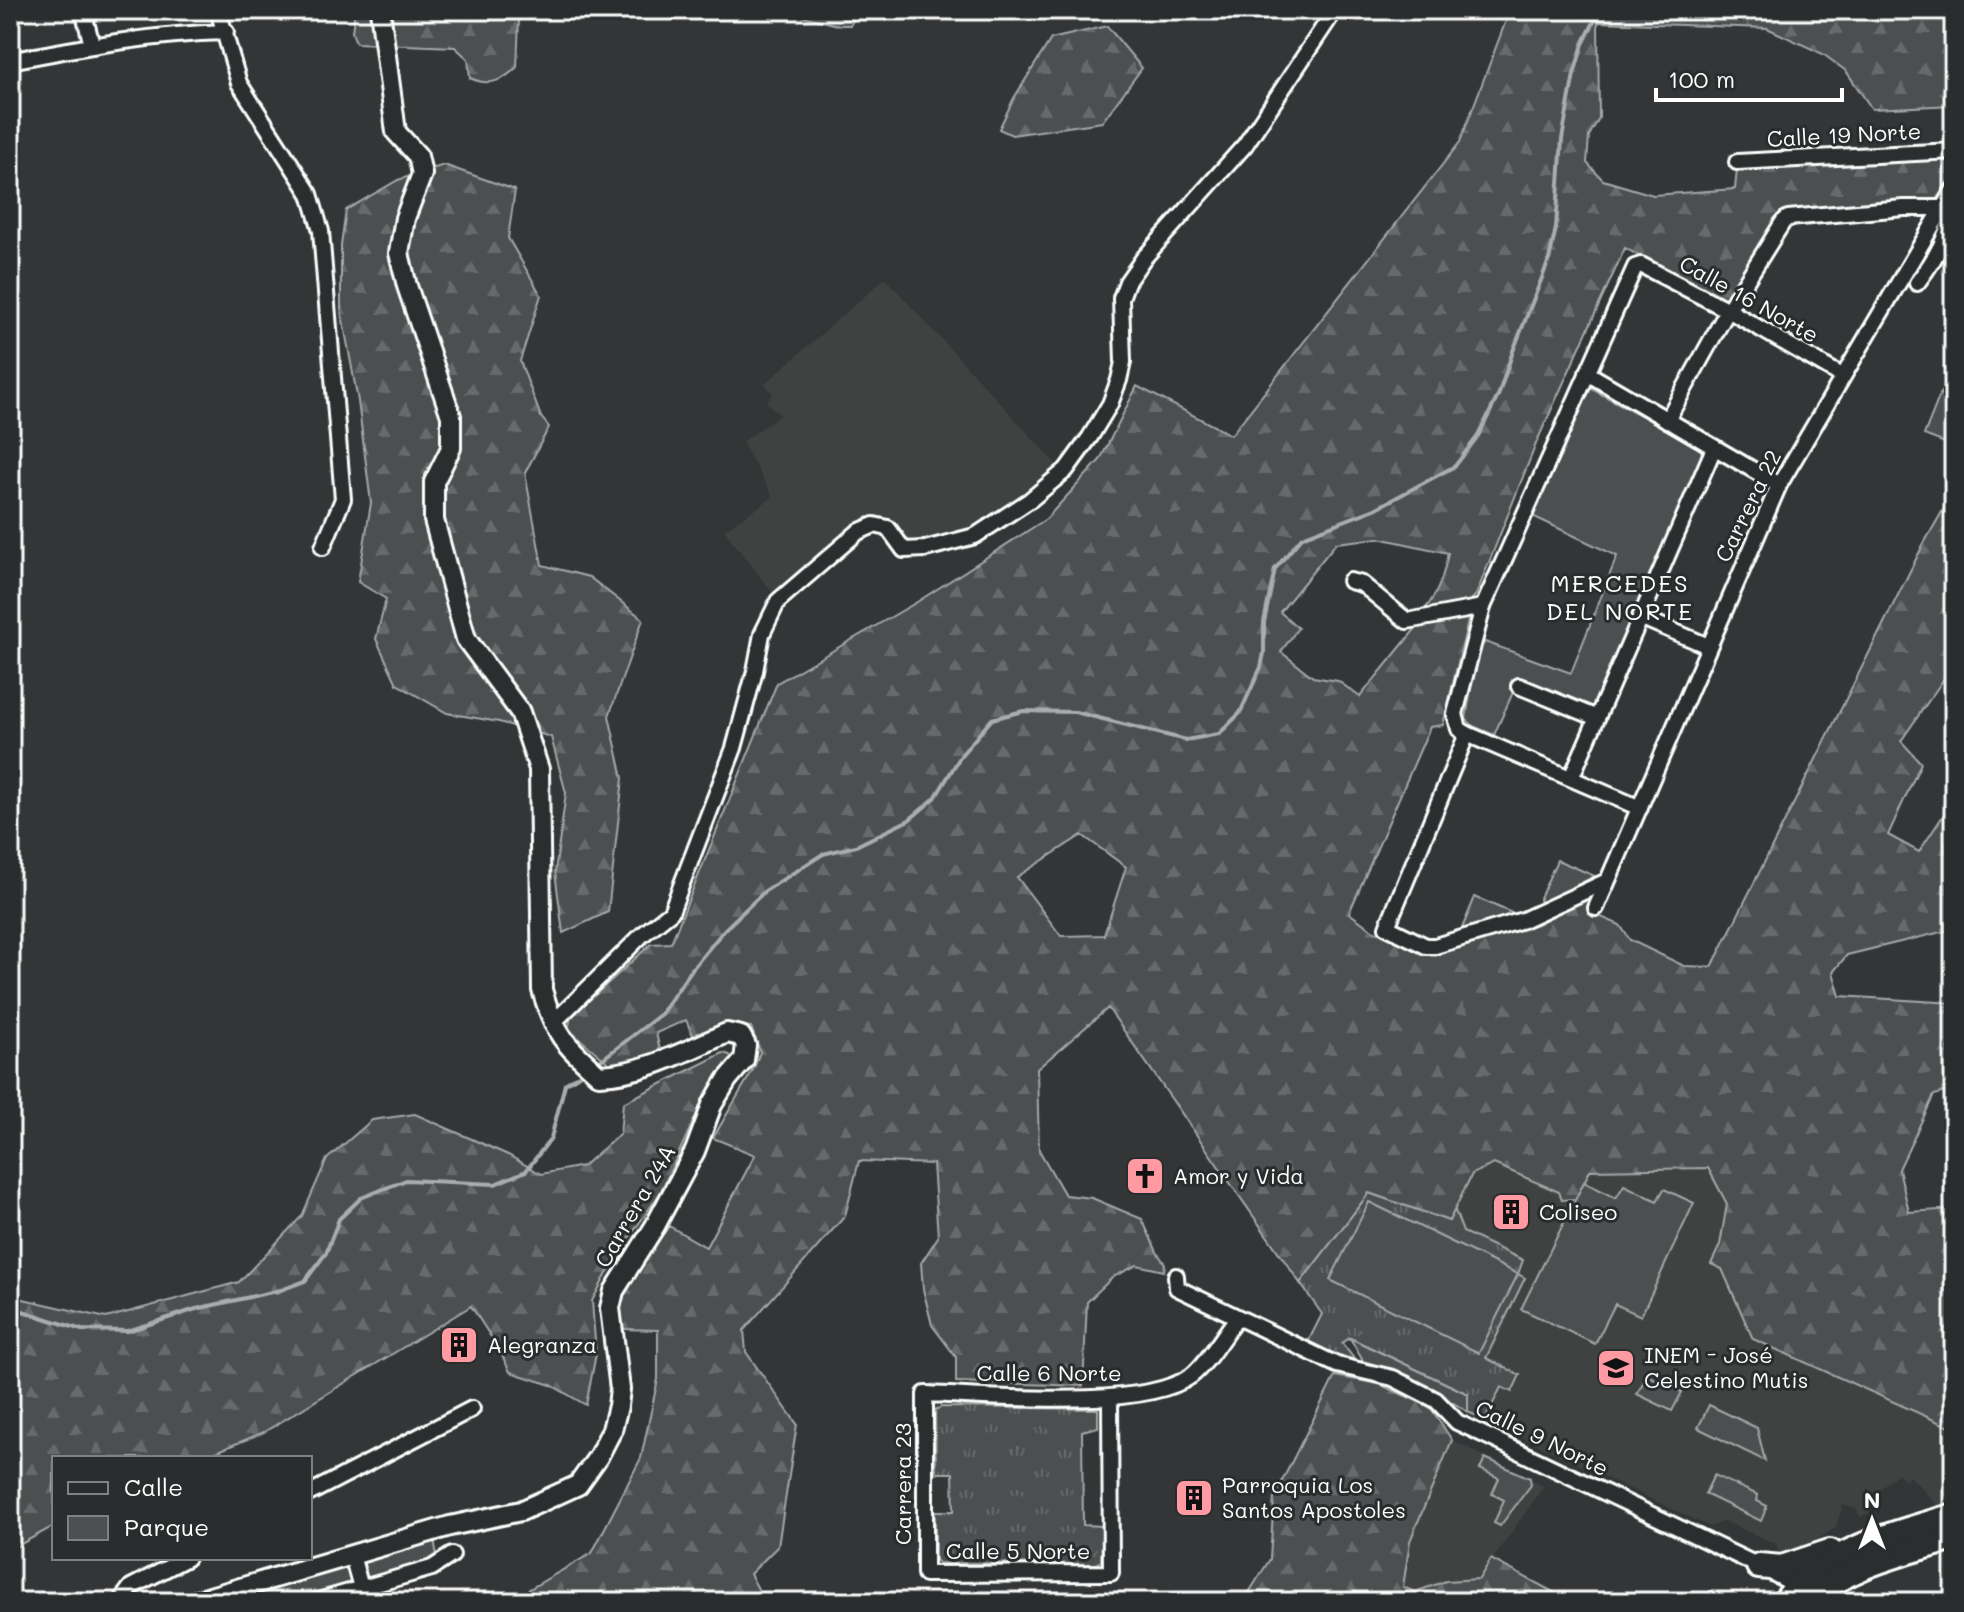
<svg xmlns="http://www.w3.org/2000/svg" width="1964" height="1612" viewBox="0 0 1964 1612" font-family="Mali,sans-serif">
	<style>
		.built { fill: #404243 }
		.grass { fill: url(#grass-tufts); stroke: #a6a7a8; stroke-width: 2 }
		.forest { fill: url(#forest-firs); stroke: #a6a7a8; stroke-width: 2; fill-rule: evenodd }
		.green { fill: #4c4f50; stroke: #a6a7a8; stroke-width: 2 }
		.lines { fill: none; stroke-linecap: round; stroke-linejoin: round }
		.stream { stroke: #abacad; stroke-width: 4 }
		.minor-casing { stroke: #fff; stroke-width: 20 }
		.tertiary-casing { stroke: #fff; stroke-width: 24 }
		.primary-casing { stroke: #fff; stroke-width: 30 }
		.minor { stroke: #2a2d2e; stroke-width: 14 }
		.tertiary { stroke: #2a2d2e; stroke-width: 18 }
		.primary { stroke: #2a2d2e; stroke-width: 24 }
		.labels { text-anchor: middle; stroke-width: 6; stroke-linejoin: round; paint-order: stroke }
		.street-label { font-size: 22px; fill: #fff; stroke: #2a2d2e }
		.poi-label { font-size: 22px; fill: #fff; stroke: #2a2d2e; text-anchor: start }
		.neighbourhood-label { font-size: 24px; letter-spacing: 2px; fill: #fff; stroke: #2a2d2e }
	</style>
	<defs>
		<pattern id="grass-tufts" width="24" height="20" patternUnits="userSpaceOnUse" patternTransform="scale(2)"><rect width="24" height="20" fill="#4c4f50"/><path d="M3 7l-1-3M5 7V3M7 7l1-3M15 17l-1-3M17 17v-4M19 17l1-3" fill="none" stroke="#67696a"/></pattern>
		<pattern id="forest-firs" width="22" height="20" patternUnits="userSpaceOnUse" patternTransform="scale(2)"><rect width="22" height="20" fill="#4c4f50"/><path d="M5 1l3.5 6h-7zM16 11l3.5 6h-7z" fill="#67696a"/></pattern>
	</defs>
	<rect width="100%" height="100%" fill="#333536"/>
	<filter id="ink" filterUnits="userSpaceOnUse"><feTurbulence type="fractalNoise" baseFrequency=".0125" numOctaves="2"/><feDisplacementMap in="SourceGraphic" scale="16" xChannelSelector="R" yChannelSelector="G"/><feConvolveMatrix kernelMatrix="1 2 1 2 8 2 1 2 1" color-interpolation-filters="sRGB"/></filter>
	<g filter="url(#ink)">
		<g class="built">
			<polygon points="885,278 1059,467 980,523 929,545 909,543 886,520 864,523 774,594 724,530 773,497 742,442 780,415 766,402 773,394 765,384"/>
			<polygon points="1494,1164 1559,1192 1590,1170 1708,1168 1727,1204 1720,1245 1711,1264 1722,1269 1753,1339 1954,1429 1954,1501 1937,1505 1910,1476 1905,1480 1898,1473 1864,1504 1871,1512 1860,1517 1856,1509 1843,1505 1836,1527 1795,1555 1784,1556 1780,1554 1776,1544 1724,1521 1710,1527 1468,1412 1468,1394 1350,1338 1341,1342 1300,1283 1454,1208 1472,1174"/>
			<polygon points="1452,1440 1544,1486 1479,1579 1446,1581 1415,1592 1403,1587 1410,1541"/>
		</g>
		<g class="grass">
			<polygon points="1369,1193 1449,1221 1454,1208 1463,1232 1523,1260 1518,1274 1525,1278 1486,1358 1520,1375 1512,1392 1501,1387 1485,1420 1468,1412 1468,1394 1350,1338 1342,1343 1355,1360 1312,1346 1309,1340 1322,1314 1300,1283"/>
			<polygon points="941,1407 1098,1409 1098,1427 1082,1431 1083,1525 1103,1526 1101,1561 1096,1564 938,1563 935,1560 935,1511 954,1511 953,1473 936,1473 935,1410"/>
		</g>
		<g class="forest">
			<path d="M355,10H500L519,20L517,67C503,81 489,87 470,78L468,59L455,47L356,43L352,32Z"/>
			<polygon points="778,10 860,10 850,25 838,25"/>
			<path d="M1510,10H1954V105L1872,109L1846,71L1823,54L1767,28L1598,22L1599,118L1589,136L1587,163L1603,180L1653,195L1735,189L1737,169L1945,158L1954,173L1935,201L1780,212L1727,302L1721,303L1625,248L1538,439L1476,595L1470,601L1427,613L1425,609C1439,592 1444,574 1448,553L1379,538L1336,543L1280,612L1298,628L1281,652L1313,677L1338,681L1360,697L1416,628L1466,618L1468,621L1443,725L1430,727L1349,913L1374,931L1432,956L1537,924L1594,894L1589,905L1594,914L1620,925L1630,940L1684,966L1712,967L1923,545L1954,491V664L1901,741L1921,763L1888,835L1919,852L1954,799V929L1847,955L1833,972L1840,996L1954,1003V1090L1934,1095L1899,1169L1909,1212L1954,1209V1429L1753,1339L1722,1269L1711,1264L1720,1245L1727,1204L1708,1168L1590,1170L1576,1199L1562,1200L1559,1192L1494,1164L1472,1174L1449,1221L1369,1193L1300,1283L1108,1008L1037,1069L1039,1150L1065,1195L1092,1198L1142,1219L1157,1252L1165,1264L1164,1271L1137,1265L1113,1277L1087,1302L1083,1386L956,1382V1357L932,1325L923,1289L921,1263L938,1237L933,1164L859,1161L845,1216L744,1330L746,1352L797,1424L778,1546L750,1574L765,1602H507L592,1553L641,1458L658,1379V1330L622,1329L619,1310L626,1285L669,1226L706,1247L755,1155L713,1138L754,1068L760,1052L751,1027L730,1025L695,1040L686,1020L656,1033L661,1054L612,1066L568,1029L571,1017L651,944L671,943L777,683L917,602L1046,519L1100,460L1137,386L1231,435L1460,142ZM1082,835L1126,867L1104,935L1061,936L1017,877Z"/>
			<polygon points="1107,26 1142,68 1102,122 1012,135 999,129 1014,98 1051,39"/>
			<polygon points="444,165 515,190 508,238 541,295 520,361 541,417 549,427 525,473 542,565 589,577 643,619 609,716 623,778 608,912 563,933 555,872 566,793 551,737 499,722 447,713 397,684 376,639 386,599 358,582 371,503 358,401 341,309 341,245 346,210 398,180"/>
			<polygon points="723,1053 730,1055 731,1059 710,1086 660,1193 616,1257 592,1301 596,1354 586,1405 551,1385 510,1372 500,1351 471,1306 264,1432 202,1458 54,1458 54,1526 10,1550 10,1296 106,1318 239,1282 302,1216 327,1159 372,1120 415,1114 508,1155 541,1174 583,1166 620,1134 623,1103"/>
			<polygon points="1335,1376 1379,1384 1430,1407 1452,1440 1410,1541 1403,1587 1415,1592 1446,1581 1479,1579 1491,1559 1572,1602 1243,1602 1270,1559 1274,1497"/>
		</g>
		<g class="green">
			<polygon points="1574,388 1590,388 1700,447 1703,458 1596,709 1587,708 1518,681 1494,735 1473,726 1466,719 1477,651 1485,642 1571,673 1617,556 1524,512"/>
			<polygon points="1941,392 1954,397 1954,435 1950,445 1924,435"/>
			<polygon points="1557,860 1595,876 1542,904 1539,900"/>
			<polygon points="1475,897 1514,914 1460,933"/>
			<polygon points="1584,1182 1616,1198 1624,1185 1657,1201 1664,1189 1694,1203 1641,1316 1615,1304 1595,1344 1521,1309"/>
			<polygon points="1369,1202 1518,1274 1479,1353 1330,1280"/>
			<polygon points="1350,1338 1468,1394 1468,1412 1410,1376 1363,1361"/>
			<polygon points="1647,1375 1682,1392 1672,1411 1637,1394"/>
			<polygon points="1709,1405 1757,1428 1765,1461 1698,1428"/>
			<polygon points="1485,1458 1530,1478 1531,1485 1500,1526 1494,1523 1504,1500 1492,1494 1499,1478 1480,1469"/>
			<polygon points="1714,1475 1758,1495 1757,1501 1767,1506 1761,1521 1705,1494"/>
			<polygon points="434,1539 437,1556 429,1564 365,1582 361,1568 366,1559"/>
			<path d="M345,1564C352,1569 355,1578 351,1586L298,1602H217Z"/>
		</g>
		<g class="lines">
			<g class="stream">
				<polyline points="596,1064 661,1014 692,969 725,929 765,891 823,854 856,846 909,820 935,798 962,754 992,719 1023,711 1075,712 1186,740 1219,734 1240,713 1261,667 1264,653 1264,622 1275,569 1302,537 1375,509 1455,466 1478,436 1498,396 1513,351 1549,260 1556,228 1562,139 1574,74 1583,44 1600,10"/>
				<polyline points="10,1307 82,1330 128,1331 196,1309 281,1290 305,1281 326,1253 339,1219 361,1198 406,1180 495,1184 526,1171 551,1138 565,1084 585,1071"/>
			</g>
			<defs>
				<g id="minor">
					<polyline points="83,10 92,45"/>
					<polyline points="218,10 239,83 310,194 321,231 343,499 323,547"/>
					<path d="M10,61C81,47 153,34 226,32"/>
					<polyline points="1737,162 1954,151"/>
					<path d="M1917,283C1939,254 1953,229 1953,192"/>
					<polyline points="1587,373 1779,485"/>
					<polyline points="1667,420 1728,310 1783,222 1788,218 1904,208 1941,208"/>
					<polyline points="1350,581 1362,584 1407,621 1483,607"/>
					<polyline points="1640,617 1708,646"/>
					<polyline points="1519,686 1597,718"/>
					<polyline points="1467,734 1387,927 1426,946 1435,946 1523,920 1607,881"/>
					<polyline points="1571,778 1714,448"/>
					<polyline points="1640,808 1467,734 1459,729 1455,714 1483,607 1635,267 1641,265 1728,310 1842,376"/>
					<polyline points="1596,908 1779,485 1954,189"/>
					<polyline points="552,1024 642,935 671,912 734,748 755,671 762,634 778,601 858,532 874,525 888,528 904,550 925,549 975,536 1030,500 1066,470 1090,437 1110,404 1119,380 1123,362 1121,298 1127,282 1143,259 1245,145 1335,10"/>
					<polyline points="1176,1276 1177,1288 1337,1365 1393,1378 1436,1400 1457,1422 1759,1566 1786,1580 1801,1595"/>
					<path d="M1110,1399L1111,1573L925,1574V1394C988,1396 1143,1411 1191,1376C1207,1364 1224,1334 1237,1318"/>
					<polyline points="310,1493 472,1409"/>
					<polyline points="352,1555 361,1588"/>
					<polyline points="120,1602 131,1587 187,1558"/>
					<polyline points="314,1602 432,1568 452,1555"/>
				</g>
				<path id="tertiary" d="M193,1602L450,1526L521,1511L578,1485L598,1457L612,1430L618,1406L620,1389L610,1308L614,1291L655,1226L695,1151L712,1105L727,1080L744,1060L746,1045L741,1036L727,1033C688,1050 643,1074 599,1075C564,1043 556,1037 542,990L539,769L520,712L466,639L434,520V482L451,448V416L407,286L399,253L405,218L422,174L418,156L396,132L380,10"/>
				<g id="primary">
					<polyline points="1759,1566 1782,1568 1830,1552"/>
					<path d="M1785,1602C1825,1549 1894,1535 1954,1516"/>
					<path d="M1806,1602C1847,1565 1902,1553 1954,1538"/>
				</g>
			</defs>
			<use href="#minor" class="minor-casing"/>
			<use href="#tertiary" class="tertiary-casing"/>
			<use href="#primary" class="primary-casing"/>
			<use href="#minor" class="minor"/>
			<use href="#tertiary" class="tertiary"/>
			<use href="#primary" class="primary"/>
		</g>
	</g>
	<defs>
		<symbol id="church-square" viewBox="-11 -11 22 22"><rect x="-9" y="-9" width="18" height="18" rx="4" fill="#ff9aa2" stroke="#2a2d2e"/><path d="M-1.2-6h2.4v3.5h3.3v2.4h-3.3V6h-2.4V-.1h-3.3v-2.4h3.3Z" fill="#111"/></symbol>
		<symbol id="building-square" viewBox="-11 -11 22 22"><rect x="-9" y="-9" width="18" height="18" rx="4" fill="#ff9aa2" stroke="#2a2d2e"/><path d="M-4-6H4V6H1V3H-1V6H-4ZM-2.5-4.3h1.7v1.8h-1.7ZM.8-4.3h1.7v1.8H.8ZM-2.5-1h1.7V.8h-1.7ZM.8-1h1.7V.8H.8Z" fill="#111"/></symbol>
		<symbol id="school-square" viewBox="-11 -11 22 22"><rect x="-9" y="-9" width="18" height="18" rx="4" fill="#ff9aa2" stroke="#2a2d2e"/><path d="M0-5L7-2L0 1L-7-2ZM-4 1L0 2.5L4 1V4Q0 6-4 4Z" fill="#111"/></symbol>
	</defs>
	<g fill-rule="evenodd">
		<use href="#church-square" x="1123" y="1154" width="44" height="44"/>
		<use href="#building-square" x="1489" y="1190" width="44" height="44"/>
		<use href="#building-square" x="437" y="1323" width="44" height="44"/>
		<use href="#school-square" x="1594" y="1346" width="44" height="44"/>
		<use href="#building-square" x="1172" y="1476" width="44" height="44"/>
	</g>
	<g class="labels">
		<g class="street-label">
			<text transform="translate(1844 135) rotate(-3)" y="8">Calle 19 Norte</text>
			<text transform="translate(1749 299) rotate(29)" y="8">Calle 16 Norte</text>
			<text transform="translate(1748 506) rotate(-64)" y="8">Carrera 22</text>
			<text transform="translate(635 1206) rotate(-60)" y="8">Carrera 24A</text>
			<text x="1049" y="1381">Calle 6 Norte</text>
			<text transform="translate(1542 1438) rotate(26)" y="8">Calle 9 Norte</text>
			<text transform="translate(903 1484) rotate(-90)" y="8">Carrera 23</text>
			<text x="1018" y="1559">Calle 5 Norte</text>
		</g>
		<g class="poi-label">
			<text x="1173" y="1184">Amor y Vida</text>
			<text x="1539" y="1220">Coliseo</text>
			<text x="487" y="1353">Alegranza</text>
			<text x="1644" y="1363">INEM - José<tspan x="1644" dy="25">Celestino Mutis</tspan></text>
			<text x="1222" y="1493">Parroquia Los<tspan x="1222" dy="25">Santos Apostoles</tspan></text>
		</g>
		<g class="neighbourhood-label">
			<text x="1620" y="592">MERCEDES<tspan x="1620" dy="28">DEL NORTE</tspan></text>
		</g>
	</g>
	<rect width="1964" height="1612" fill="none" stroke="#2a2d2e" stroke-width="40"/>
	<rect x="20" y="20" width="1924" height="1572" fill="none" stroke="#fff" stroke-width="3" filter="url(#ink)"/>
	<rect x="52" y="1456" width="260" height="104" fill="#2a2d2e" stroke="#7f8182" stroke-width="2"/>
	<rect x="68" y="1482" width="40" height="12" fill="#2a2d2e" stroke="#7f8182" stroke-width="2"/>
	<text x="124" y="1496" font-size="24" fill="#ffffff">Calle</text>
	<rect x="68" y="1516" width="40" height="24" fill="#4c4f50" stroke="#7f8182" stroke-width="2"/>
	<text x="124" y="1536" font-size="24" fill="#ffffff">Parque</text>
	<g transform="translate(1872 1520)" stroke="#2a2d2e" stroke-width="6" paint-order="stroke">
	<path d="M0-6L14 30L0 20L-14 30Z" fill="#ffffff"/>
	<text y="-12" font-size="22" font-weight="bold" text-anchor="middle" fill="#ffffff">N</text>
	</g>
	<path d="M1656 88v12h186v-12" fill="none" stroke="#ffffff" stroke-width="4"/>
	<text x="1668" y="88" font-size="24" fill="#ffffff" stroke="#2a2d2e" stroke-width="6" paint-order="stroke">100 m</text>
</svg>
